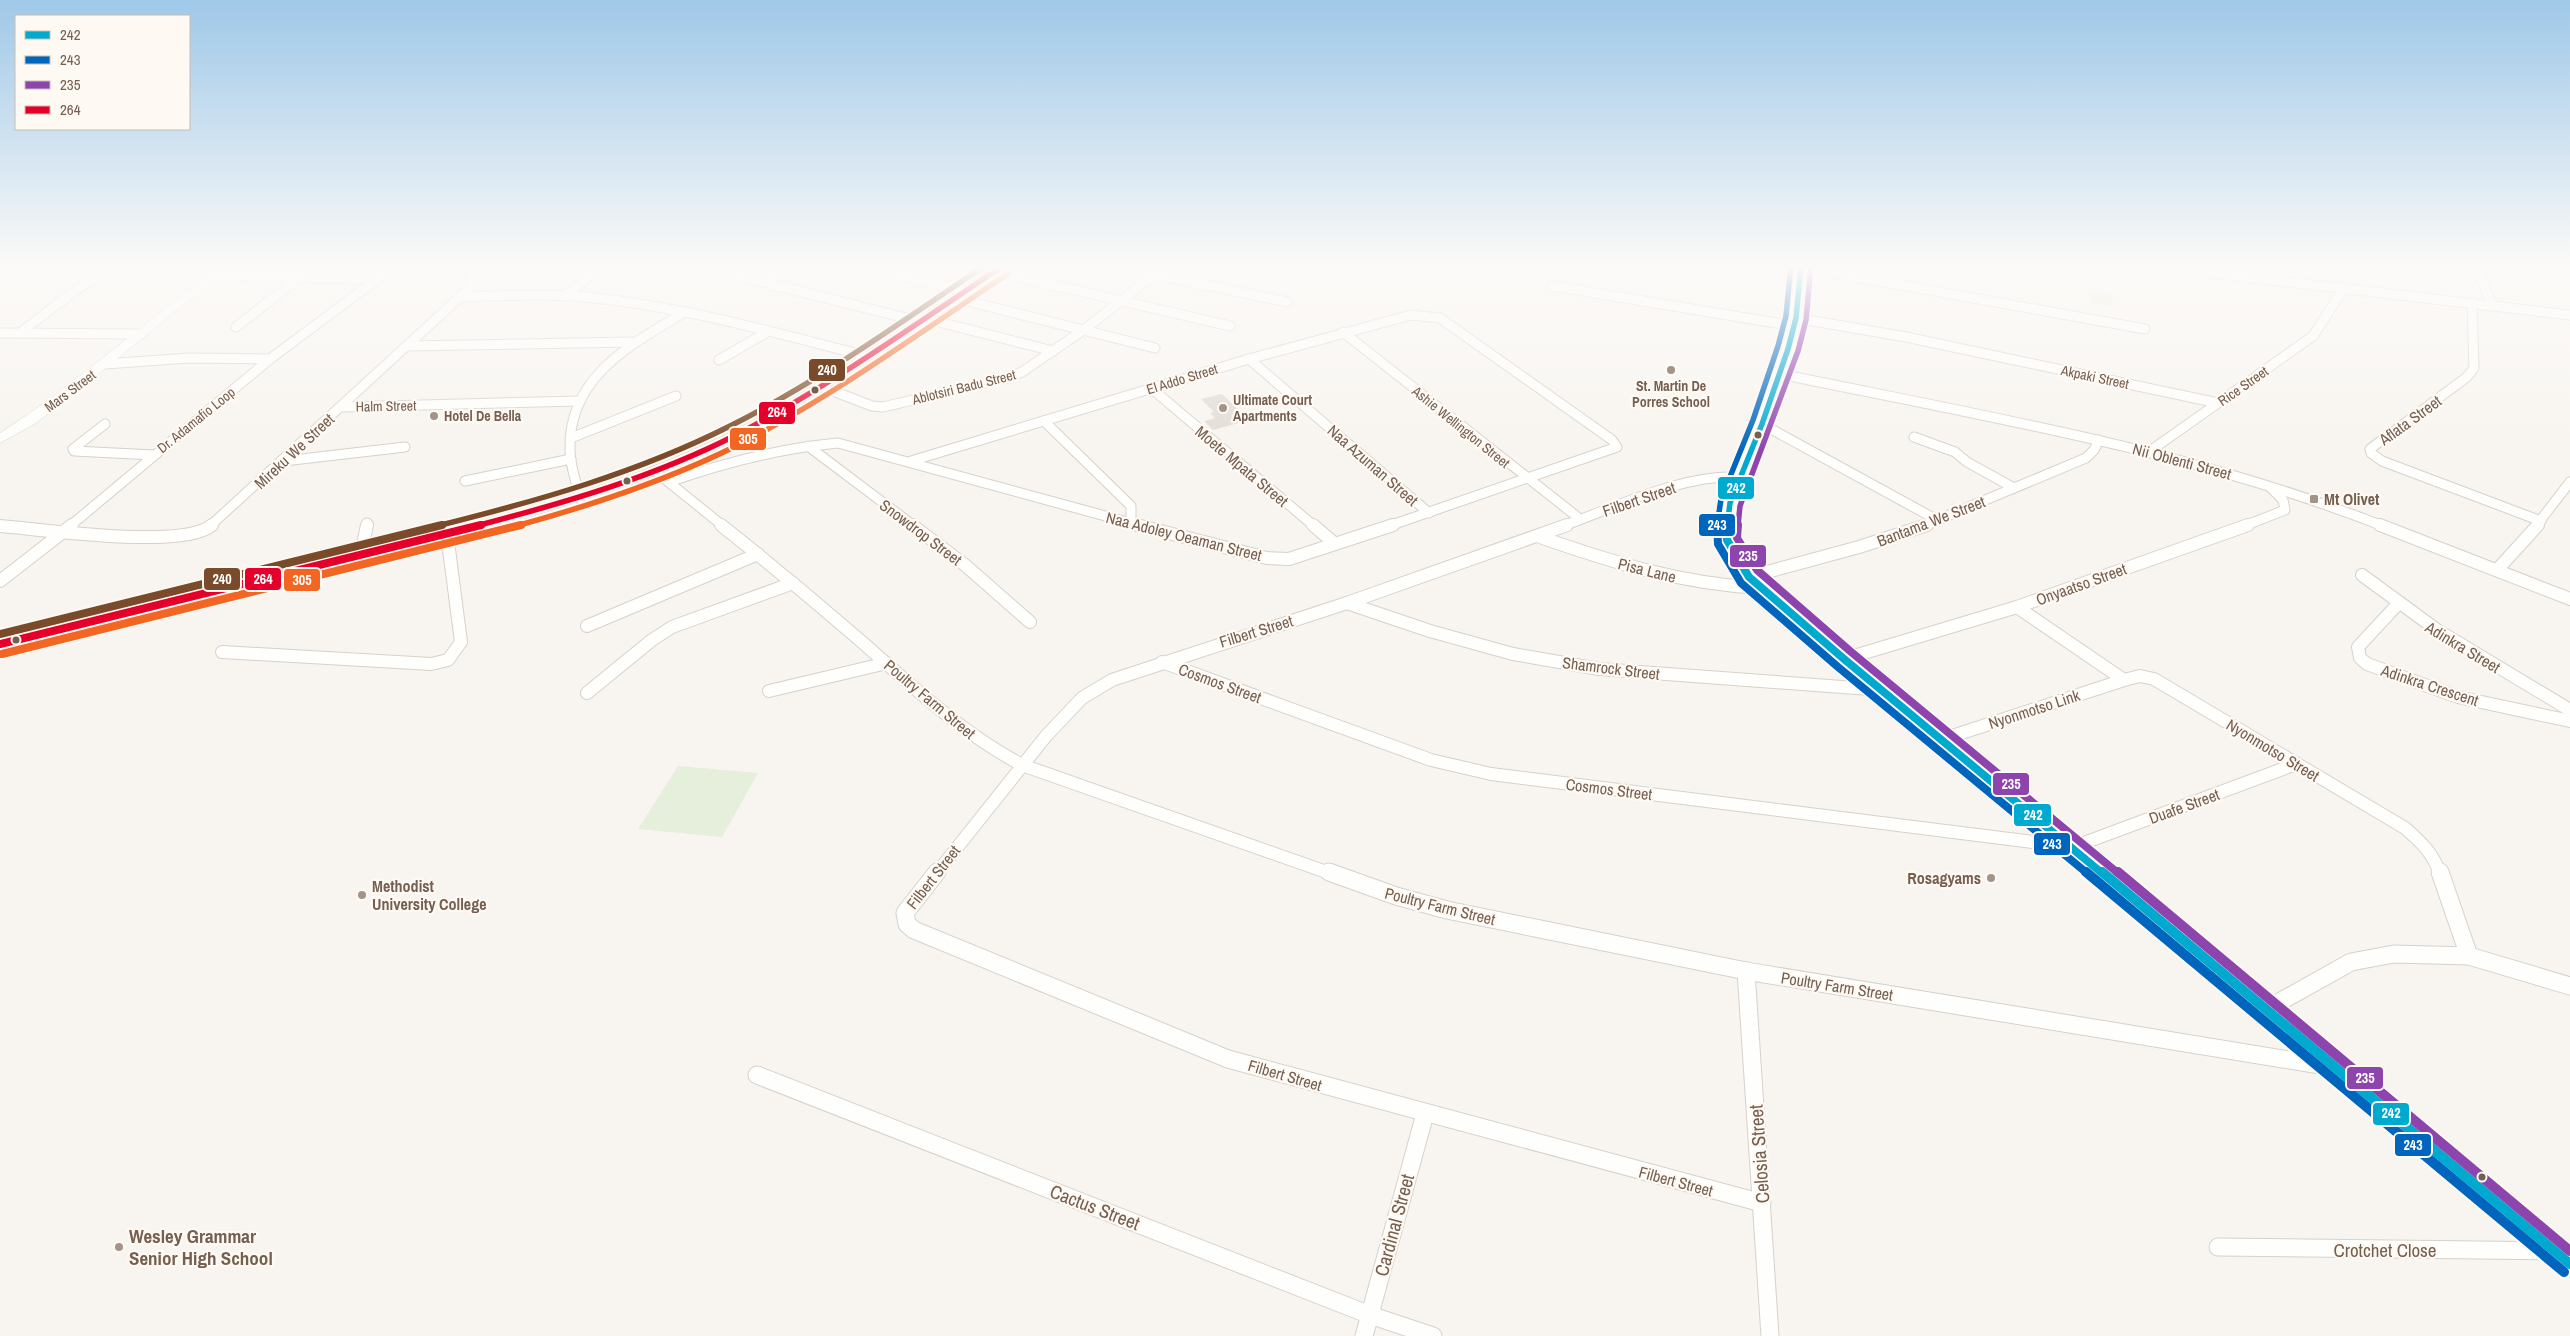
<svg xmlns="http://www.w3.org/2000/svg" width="2570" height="1336" viewBox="0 0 2570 1336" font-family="'Archivo Narrow',sans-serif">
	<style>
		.green { fill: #e6eedc }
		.building { fill: #e2dbd5 }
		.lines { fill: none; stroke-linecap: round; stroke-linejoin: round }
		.street-far2-casing { stroke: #d6d1cb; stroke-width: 11 }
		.street-far1-casing { stroke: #d6d1cb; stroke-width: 14 }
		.street-casing { stroke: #d6d1cb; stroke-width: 19 }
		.secondary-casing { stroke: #d6d1cb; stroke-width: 1 }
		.street-far2 { stroke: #fefefd; stroke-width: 9 }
		.street-far1 { stroke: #fefefd; stroke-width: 12 }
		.street { stroke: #fefefd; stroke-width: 17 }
		.secondary { fill: #fefefd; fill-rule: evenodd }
		.bus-1-far2-casing { stroke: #fefaf3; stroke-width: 9 }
		.bus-1-far1-casing { stroke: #fefaf3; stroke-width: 11 }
		.bus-1-casing { stroke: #fefaf3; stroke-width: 14 }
		.bus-2-far2-casing { stroke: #fefaf3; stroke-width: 9 }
		.bus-2-far1-casing { stroke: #fefaf3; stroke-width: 11 }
		.bus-2-casing { stroke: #fefaf3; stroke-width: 14 }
		.bus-3-far2-casing { stroke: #fefaf3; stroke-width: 9 }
		.bus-3-far1-casing { stroke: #fefaf3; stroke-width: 11 }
		.bus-3-casing { stroke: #fefaf3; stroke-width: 14 }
		.bus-4-far1-casing { stroke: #fefaf3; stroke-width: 9 }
		.bus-4-casing { stroke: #fefaf3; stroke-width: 11 }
		.bus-5-far1-casing { stroke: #fefaf3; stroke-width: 9 }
		.bus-5-casing { stroke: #fefaf3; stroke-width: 11 }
		.bus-6-far1-casing { stroke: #fefaf3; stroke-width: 9 }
		.bus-6-casing { stroke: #fefaf3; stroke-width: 11 }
		.bus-1-far2 { stroke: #00a9ce; stroke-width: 5.5 }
		.bus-1-far1 { stroke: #00a9ce; stroke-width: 8 }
		.bus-1 { stroke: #00a9ce; stroke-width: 10 }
		.bus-2-far2 { stroke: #0065bd; stroke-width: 5.5 }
		.bus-2-far1 { stroke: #0065bd; stroke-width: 8 }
		.bus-2 { stroke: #0065bd; stroke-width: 10 }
		.bus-3-far2 { stroke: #8e44ad; stroke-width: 5.5 }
		.bus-3-far1 { stroke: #8e44ad; stroke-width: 8 }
		.bus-3 { stroke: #8e44ad; stroke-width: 10 }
		.bus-4-far1 { stroke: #e4002b; stroke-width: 5.5 }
		.bus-4 { stroke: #e4002b; stroke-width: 8 }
		.bus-5-far1 { stroke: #f26522; stroke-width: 5.5 }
		.bus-5 { stroke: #f26522; stroke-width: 8 }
		.bus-6-far1 { stroke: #7a4b2a; stroke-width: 5.5 }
		.bus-6 { stroke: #7a4b2a; stroke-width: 8 }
		.poi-dot { fill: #a39489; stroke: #fefaf3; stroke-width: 2 }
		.bus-dot { fill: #755f51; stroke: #fefaf3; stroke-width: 2 }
		.labels { text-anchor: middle; stroke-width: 4.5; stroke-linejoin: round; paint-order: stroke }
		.far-street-label { font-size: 14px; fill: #755f51; stroke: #fefaf3 }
		.far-poi-label { font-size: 14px; font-weight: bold; fill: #755f51; stroke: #fefaf3; text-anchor: start }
		.street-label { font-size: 16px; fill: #755f51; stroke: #fefaf3 }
		.poi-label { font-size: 16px; font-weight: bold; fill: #755f51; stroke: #fefaf3; text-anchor: start }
		.near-street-label { font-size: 19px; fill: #755f51; stroke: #fefaf3 }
		.near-poi-label { font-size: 19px; font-weight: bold; fill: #755f51; stroke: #fefaf3; text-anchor: start }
		.line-badge { stroke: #fefaf3; stroke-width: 2 }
		.badge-label { font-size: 14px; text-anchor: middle; font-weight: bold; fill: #fff }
	</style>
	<rect width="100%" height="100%" fill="#f8f5f0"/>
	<g class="green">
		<polygon points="2088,292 2111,295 2114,307 2090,303"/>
		<polygon points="678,766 758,773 722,837 638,829"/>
	</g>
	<polygon class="building" points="1222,394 1249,420 1213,430 1204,421 1215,418 1210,413 1214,412 1201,399"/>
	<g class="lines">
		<defs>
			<g id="street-far2">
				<polyline points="694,265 918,321"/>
				<polyline points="850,265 965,290"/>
				<polyline points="1111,265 1287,302"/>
				<polyline points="1726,265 1801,274"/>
				<polyline points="2144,265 2570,315"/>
				<polyline points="2476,265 2492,306"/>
				<polyline points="395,266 410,265"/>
				<polyline points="9,267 12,265"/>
				<polyline points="1801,267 2145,329"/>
				<polyline points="993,271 1230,326"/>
				<polyline points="215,275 375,279"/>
				<polyline points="763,281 792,265"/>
				<polyline points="1552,286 1794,326"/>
				<polyline points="564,296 605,265"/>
				<path d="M460,297C502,296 543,293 585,297C680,306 773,332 866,356"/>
				<polyline points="955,298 1155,348"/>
				<polyline points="2472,303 2474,368 2467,377 2370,449 2371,453 2382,461 2541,521"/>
				<polyline points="923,318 1053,351"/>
				<polyline points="1796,318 1906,337 2218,403"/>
				<polyline points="236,327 300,277"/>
				<polyline points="21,332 77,289 116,265"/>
				<polyline points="1343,332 1580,519"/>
				<polyline points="0,333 142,334"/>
				<polyline points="407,346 633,342"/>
				<polyline points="1249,359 1429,513"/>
				<polyline points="719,360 767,332"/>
				<polyline points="105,364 189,358 270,359"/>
				<path d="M1780,374C1983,416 2189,450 2383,526"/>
				<polyline points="820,386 872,406 883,407 1007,378 1022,372 1085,329 1166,265"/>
				<polyline points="1151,388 1314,526"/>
				<polyline points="342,407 580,401"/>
				<polyline points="1044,421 1131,506 1131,523"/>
				<polyline points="105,424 73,449 74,451 154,455"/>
				<polyline points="1762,424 1939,521"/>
				<polyline points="1914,437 1955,452 1967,462 2014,488"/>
				<polyline points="571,438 676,396"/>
				<polyline points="808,446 914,526"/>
				<polyline points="2150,451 2313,336 2344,288"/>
				<polyline points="284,461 405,447"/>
				<polyline points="911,461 1249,359 1411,315 1440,318 1612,440 1617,447 1389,526"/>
				<polyline points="655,471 723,526"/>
				<polyline points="465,481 571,459"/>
				<path d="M669,482C724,463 780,448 838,443L1142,526"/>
				<path d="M580,499C577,483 570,467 570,450C568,377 630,345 685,312"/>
				<polyline points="70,526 270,359 396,265"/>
				<polyline points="210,526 460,297 468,288 475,265"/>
				<polyline points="366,526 367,523"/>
				<path d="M1563,526C1616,507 1683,474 1739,477"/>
				<polyline points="1923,526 2086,458 2094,450 2099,440"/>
				<polyline points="2244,526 2285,510 2283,500 2271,488"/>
				<polyline points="2536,526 2570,482"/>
			</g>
			<g id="street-far1">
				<path d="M721,525C769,563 816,602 862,642C913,687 962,733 1022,765L1332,874"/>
				<polyline points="912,525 965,565 1030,622"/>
				<polyline points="1137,525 1267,558 1289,559 1393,525"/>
				<polyline points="1313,525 1334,543"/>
				<polyline points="2380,525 2570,599"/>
				<path d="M0,526C41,529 184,550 212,525"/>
				<path d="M1537,536C1611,562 1682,584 1760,588"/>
				<polyline points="361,555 367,525"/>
				<polyline points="2497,570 2538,525"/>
				<polyline points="2362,575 2437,630 2570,710"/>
				<polyline points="1749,577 1859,547 1927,525"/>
				<polyline points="0,581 72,525"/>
				<polyline points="1347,603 1430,631 1513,654 1599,669 1883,690"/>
				<polyline points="2397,605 2358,647 2360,658 2367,664 2458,697 2570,721"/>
				<polyline points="2017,607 2124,680"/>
				<polyline points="587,626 758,554"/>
				<polyline points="222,652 431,664 448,660 461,642 447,534"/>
				<polyline points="1844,659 2017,607 2248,525"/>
				<polyline points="1162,662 1431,760 1491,774 2073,847 2296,764"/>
				<polyline points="769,691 887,663"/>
				<polyline points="587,693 652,640 672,627 793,583"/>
				<path d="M1943,739L2124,680L2140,676L2154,679L2405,828C2421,842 2433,853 2440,874"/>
				<polyline points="936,874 1046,736 1082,698 1112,680 1347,603 1567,525"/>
			</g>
			<g id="street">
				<polyline points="937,872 905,913 907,924 914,930 1228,1059 1762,1203"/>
				<polyline points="1329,872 1396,896 1447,910 1746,971 2332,1067"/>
				<polyline points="2440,872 2469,956"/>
				<polyline points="1746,971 1770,1336"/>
				<polyline points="2267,1009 2351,962 2394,954 2469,956 2570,986"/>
				<polyline points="757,1075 1370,1315 1433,1336"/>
				<polyline points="2218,1247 2570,1251"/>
				<polyline points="1364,1336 1425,1114"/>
			</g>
			<g id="secondary">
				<path d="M224,265H237L177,310L65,401L36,423L0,443V433C79,383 147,318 224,265Z"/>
				<path d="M997,265H1010L852,372L789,412L728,444L642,481L523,519L0,649V639C121,609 241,579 362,550C473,523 583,498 688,452C799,404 896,330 997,265Z"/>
				<path d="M1795,265H1807C1804,293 1802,320 1795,347C1788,374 1778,401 1768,426C1757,455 1725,512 1736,541C1748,579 1819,628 1850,655L2570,1247V1277L2561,1273L2259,1016L1838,663L1743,580L1719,540V518L1722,503L1755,424L1782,349L1790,318Z"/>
			</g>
		</defs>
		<use href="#street-far2" class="street-far2-casing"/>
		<use href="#street-far1" class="street-far1-casing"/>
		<use href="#street" class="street-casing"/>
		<use href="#secondary" class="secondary-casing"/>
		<use href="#street-far2" class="street-far2"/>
		<use href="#street-far1" class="street-far1"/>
		<use href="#street" class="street"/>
		<use href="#secondary" class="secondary"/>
		<defs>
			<polyline id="bus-1-far2" points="1727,526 1730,503 1762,424 1788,349 1796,318 1801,265"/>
			<polyline id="bus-1-far1" points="1727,525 1727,540 1749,577 1844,659 2103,874"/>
			<polyline id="bus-1" points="2102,872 2570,1264"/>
			<polyline id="bus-2-far2" points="1717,526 1721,499 1753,420 1778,346 1786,316 1791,265"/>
			<polyline id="bus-2-far1" points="1717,525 1718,544 1741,583 1838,667 2088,874"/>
			<polyline id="bus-2" points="2086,872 2564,1272"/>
			<polyline id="bus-3-far2" points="1738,526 1740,506 1798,351 1806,320 1811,266"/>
			<polyline id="bus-3-far1" points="1738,525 1737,538 1757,570 1850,651 2119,874"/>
			<polyline id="bus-3" points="2118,872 2570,1251"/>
			<path id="bus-4-far1" d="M476,526C564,503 654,477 736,435C830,386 916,324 1004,265"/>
			<polyline id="bus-4" points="0,644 481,525"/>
			<path id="bus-5-far1" d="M516,526C593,505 669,480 740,444C835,395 921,332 1009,273"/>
			<polyline id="bus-5" points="2,654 521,525"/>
			<path id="bus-6-far1" d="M437,526C537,501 637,473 730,426C820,381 902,321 986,265"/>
			<polyline id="bus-6" points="0,634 442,525"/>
		</defs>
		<use href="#bus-1-far2" class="bus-1-far2-casing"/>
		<use href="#bus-1-far1" class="bus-1-far1-casing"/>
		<use href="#bus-1" class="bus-1-casing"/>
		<use href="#bus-2-far2" class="bus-2-far2-casing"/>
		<use href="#bus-2-far1" class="bus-2-far1-casing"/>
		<use href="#bus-2" class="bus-2-casing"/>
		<use href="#bus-3-far2" class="bus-3-far2-casing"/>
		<use href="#bus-3-far1" class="bus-3-far1-casing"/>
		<use href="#bus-3" class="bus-3-casing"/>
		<use href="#bus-4-far1" class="bus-4-far1-casing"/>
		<use href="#bus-4" class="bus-4-casing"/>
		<use href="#bus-5-far1" class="bus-5-far1-casing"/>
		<use href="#bus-5" class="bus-5-casing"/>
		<use href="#bus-6-far1" class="bus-6-far1-casing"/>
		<use href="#bus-6" class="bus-6-casing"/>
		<use href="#bus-1-far2" class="bus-1-far2"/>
		<use href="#bus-1-far1" class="bus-1-far1"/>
		<use href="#bus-1" class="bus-1"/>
		<use href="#bus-2-far2" class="bus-2-far2"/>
		<use href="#bus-2-far1" class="bus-2-far1"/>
		<use href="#bus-2" class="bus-2"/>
		<use href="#bus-3-far2" class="bus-3-far2"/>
		<use href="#bus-3-far1" class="bus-3-far1"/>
		<use href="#bus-3" class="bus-3"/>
		<use href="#bus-4-far1" class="bus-4-far1"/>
		<use href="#bus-4" class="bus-4"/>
		<use href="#bus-5-far1" class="bus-5-far1"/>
		<use href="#bus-5" class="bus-5"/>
		<use href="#bus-6-far1" class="bus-6-far1"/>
		<use href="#bus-6" class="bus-6"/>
	</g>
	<linearGradient id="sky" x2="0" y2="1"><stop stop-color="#9fc8e8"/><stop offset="0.59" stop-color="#fcfaf8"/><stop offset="1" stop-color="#fcfaf8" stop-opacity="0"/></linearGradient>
	<rect width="2570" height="452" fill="url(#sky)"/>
	<g class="poi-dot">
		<circle cx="1671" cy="370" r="5"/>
		<circle cx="1223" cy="408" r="5"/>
		<circle cx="434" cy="416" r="5"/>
		<rect x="2309" y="494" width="10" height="10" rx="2.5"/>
		<circle cx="1991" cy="878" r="5"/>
		<circle cx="362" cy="895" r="5"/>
		<circle cx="119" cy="1247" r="5"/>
	</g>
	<g class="bus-dot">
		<circle cx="815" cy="390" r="4.5"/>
		<circle cx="1758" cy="435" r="4.5"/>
		<circle cx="627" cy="481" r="4.5"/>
		<circle cx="16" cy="640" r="4.5"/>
		<circle cx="2482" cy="1177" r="4.5"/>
	</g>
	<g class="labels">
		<g class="far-street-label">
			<text transform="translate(2095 377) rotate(12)" y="5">Akpaki Street</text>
			<text transform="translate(1182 379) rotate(-17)" y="5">El Addo Street</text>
			<text transform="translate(2243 386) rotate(-35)" y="5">Rice Street</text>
			<text transform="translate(964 387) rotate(-14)" y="5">Ablotsiri Badu Street</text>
			<text transform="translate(70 391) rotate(-37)" y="5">Mars Street</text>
			<text transform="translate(386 406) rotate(-1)" y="5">Halm Street</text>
			<text transform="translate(196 420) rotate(-39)" y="5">Dr. Adamafio Loop</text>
			<text transform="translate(1461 427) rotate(39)" y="5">Ashie Wellington Street</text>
		</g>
		<g class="far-poi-label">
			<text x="1671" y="391" text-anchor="middle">St. Martin De<tspan x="1671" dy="16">Porres School</tspan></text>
			<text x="1233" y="405">Ultimate Court<tspan x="1233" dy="16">Apartments</tspan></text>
			<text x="444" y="421">Hotel De Bella</text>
		</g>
		<g class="street-label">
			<text transform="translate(2410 420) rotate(-36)" y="6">Aflata Street</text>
			<text transform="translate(294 451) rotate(-43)" y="6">Mireku We Street</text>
			<text transform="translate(2182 461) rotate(15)" y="6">Nii Oblenti Street</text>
			<text transform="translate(1373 465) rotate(41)" y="6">Naa Azuman Street</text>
			<text transform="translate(1242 466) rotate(40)" y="6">Moete Mpata Street</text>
			<text transform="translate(1639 499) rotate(-19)" y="6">Filbert Street</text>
			<text transform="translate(1931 521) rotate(-21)" y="6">Bantama We Street</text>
			<text transform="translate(921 532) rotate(37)" y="6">Snowdrop Street</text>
			<text transform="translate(1184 536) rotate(14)" y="6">Naa Adoley Oeaman Street</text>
			<text transform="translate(1647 570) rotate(14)" y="6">Pisa Lane</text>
			<text transform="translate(2081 584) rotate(-20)" y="6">Onyaatso Street</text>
			<text transform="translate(1256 631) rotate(-17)" y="6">Filbert Street</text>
			<text transform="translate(2463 647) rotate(31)" y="6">Adinkra Street</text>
			<text transform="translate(1611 668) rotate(7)" y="6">Shamrock Street</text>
			<text transform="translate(1220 683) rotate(20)" y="6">Cosmos Street</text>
			<text transform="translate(2430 685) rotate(18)" y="6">Adinkra Crescent</text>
			<text transform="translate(930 699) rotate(40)" y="6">Poultry Farm Street</text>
			<text transform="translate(2034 709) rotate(-18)" y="6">Nyonmotso Link</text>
			<text transform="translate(2273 750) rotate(31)" y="6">Nyonmotso Street</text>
			<text transform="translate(1609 789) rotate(7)" y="6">Cosmos Street</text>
			<text transform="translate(2184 806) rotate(-20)" y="6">Duafe Street</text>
			<text transform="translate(933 877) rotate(-52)" y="6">Filbert Street</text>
			<text transform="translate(1440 906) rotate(14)" y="6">Poultry Farm Street</text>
			<text transform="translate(1837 986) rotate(9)" y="6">Poultry Farm Street</text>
			<text transform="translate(1285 1075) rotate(16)" y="6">Filbert Street</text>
			<text transform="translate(1676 1181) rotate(15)" y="6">Filbert Street</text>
		</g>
		<g class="poi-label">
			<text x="2324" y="505">Mt Olivet</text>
			<text x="1981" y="884" text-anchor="end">Rosagyams</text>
			<text x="372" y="892">Methodist<tspan x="372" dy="18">University College</tspan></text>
		</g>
		<g class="near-street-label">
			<text transform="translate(1759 1154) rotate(-94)" y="7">Celosia Street</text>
			<text transform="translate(1095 1207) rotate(21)" y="7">Cactus Street</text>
			<text transform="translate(1394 1225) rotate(-75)" y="7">Cardinal Street</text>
			<text x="2385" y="1257">Crotchet Close</text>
		</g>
		<g class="near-poi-label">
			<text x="129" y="1243">Wesley Grammar<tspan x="129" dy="22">Senior High School</tspan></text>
		</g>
	</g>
	<g class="line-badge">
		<rect x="808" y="358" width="38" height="24" rx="5" fill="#7a4b2a"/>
		<rect x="758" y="401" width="38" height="24" rx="5" fill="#e4002b"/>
		<rect x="729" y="427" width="38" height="24" rx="5" fill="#f26522"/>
		<rect x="1717" y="476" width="38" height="24" rx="5" fill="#00a9ce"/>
		<rect x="1698" y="513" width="38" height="24" rx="5" fill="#0065bd"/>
		<rect x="1729" y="544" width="38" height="24" rx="5" fill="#8e44ad"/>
		<rect x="203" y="567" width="38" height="24" rx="5" fill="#7a4b2a"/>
		<rect x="244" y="567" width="38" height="24" rx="5" fill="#e4002b"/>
		<rect x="283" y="568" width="38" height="24" rx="5" fill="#f26522"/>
		<rect x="1992" y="772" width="38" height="24" rx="5" fill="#8e44ad"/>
		<rect x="2013" y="803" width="39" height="24" rx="5" fill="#00a9ce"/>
		<rect x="2033" y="832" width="38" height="24" rx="5" fill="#0065bd"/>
		<rect x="2346" y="1066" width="38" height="24" rx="5" fill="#8e44ad"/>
		<rect x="2372" y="1102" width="38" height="24" rx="5" fill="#00a9ce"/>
		<rect x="2394" y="1133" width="38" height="24" rx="5" fill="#0065bd"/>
	</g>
	<g class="badge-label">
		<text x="827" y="375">240</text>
		<text x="777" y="417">264</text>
		<text x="748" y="444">305</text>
		<text x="1736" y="493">242</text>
		<text x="1717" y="530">243</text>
		<text x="1748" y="561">235</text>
		<text x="222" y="584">240</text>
		<text x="263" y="584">264</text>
		<text x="302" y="585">305</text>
		<text x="2011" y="789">235</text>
		<text x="2033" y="820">242</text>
		<text x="2052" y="849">243</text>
		<text x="2365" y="1083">235</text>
		<text x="2391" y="1118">242</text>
		<text x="2413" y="1150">243</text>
	</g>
	<rect x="15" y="15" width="175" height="115" fill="#fefaf3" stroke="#c7bcb2"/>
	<rect x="25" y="31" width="25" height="8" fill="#00a9ce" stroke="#c7bcb2"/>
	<text x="60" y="40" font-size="15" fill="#755f51">242</text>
	<rect x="25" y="56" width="25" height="8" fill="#0065bd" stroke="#c7bcb2"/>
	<text x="60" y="65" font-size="15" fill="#755f51">243</text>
	<rect x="25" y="81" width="25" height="8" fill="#8e44ad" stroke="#c7bcb2"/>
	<text x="60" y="90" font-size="15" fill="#755f51">235</text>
	<rect x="25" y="106" width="25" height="8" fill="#e4002b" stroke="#c7bcb2"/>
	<text x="60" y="115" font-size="15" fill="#755f51">264</text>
</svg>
